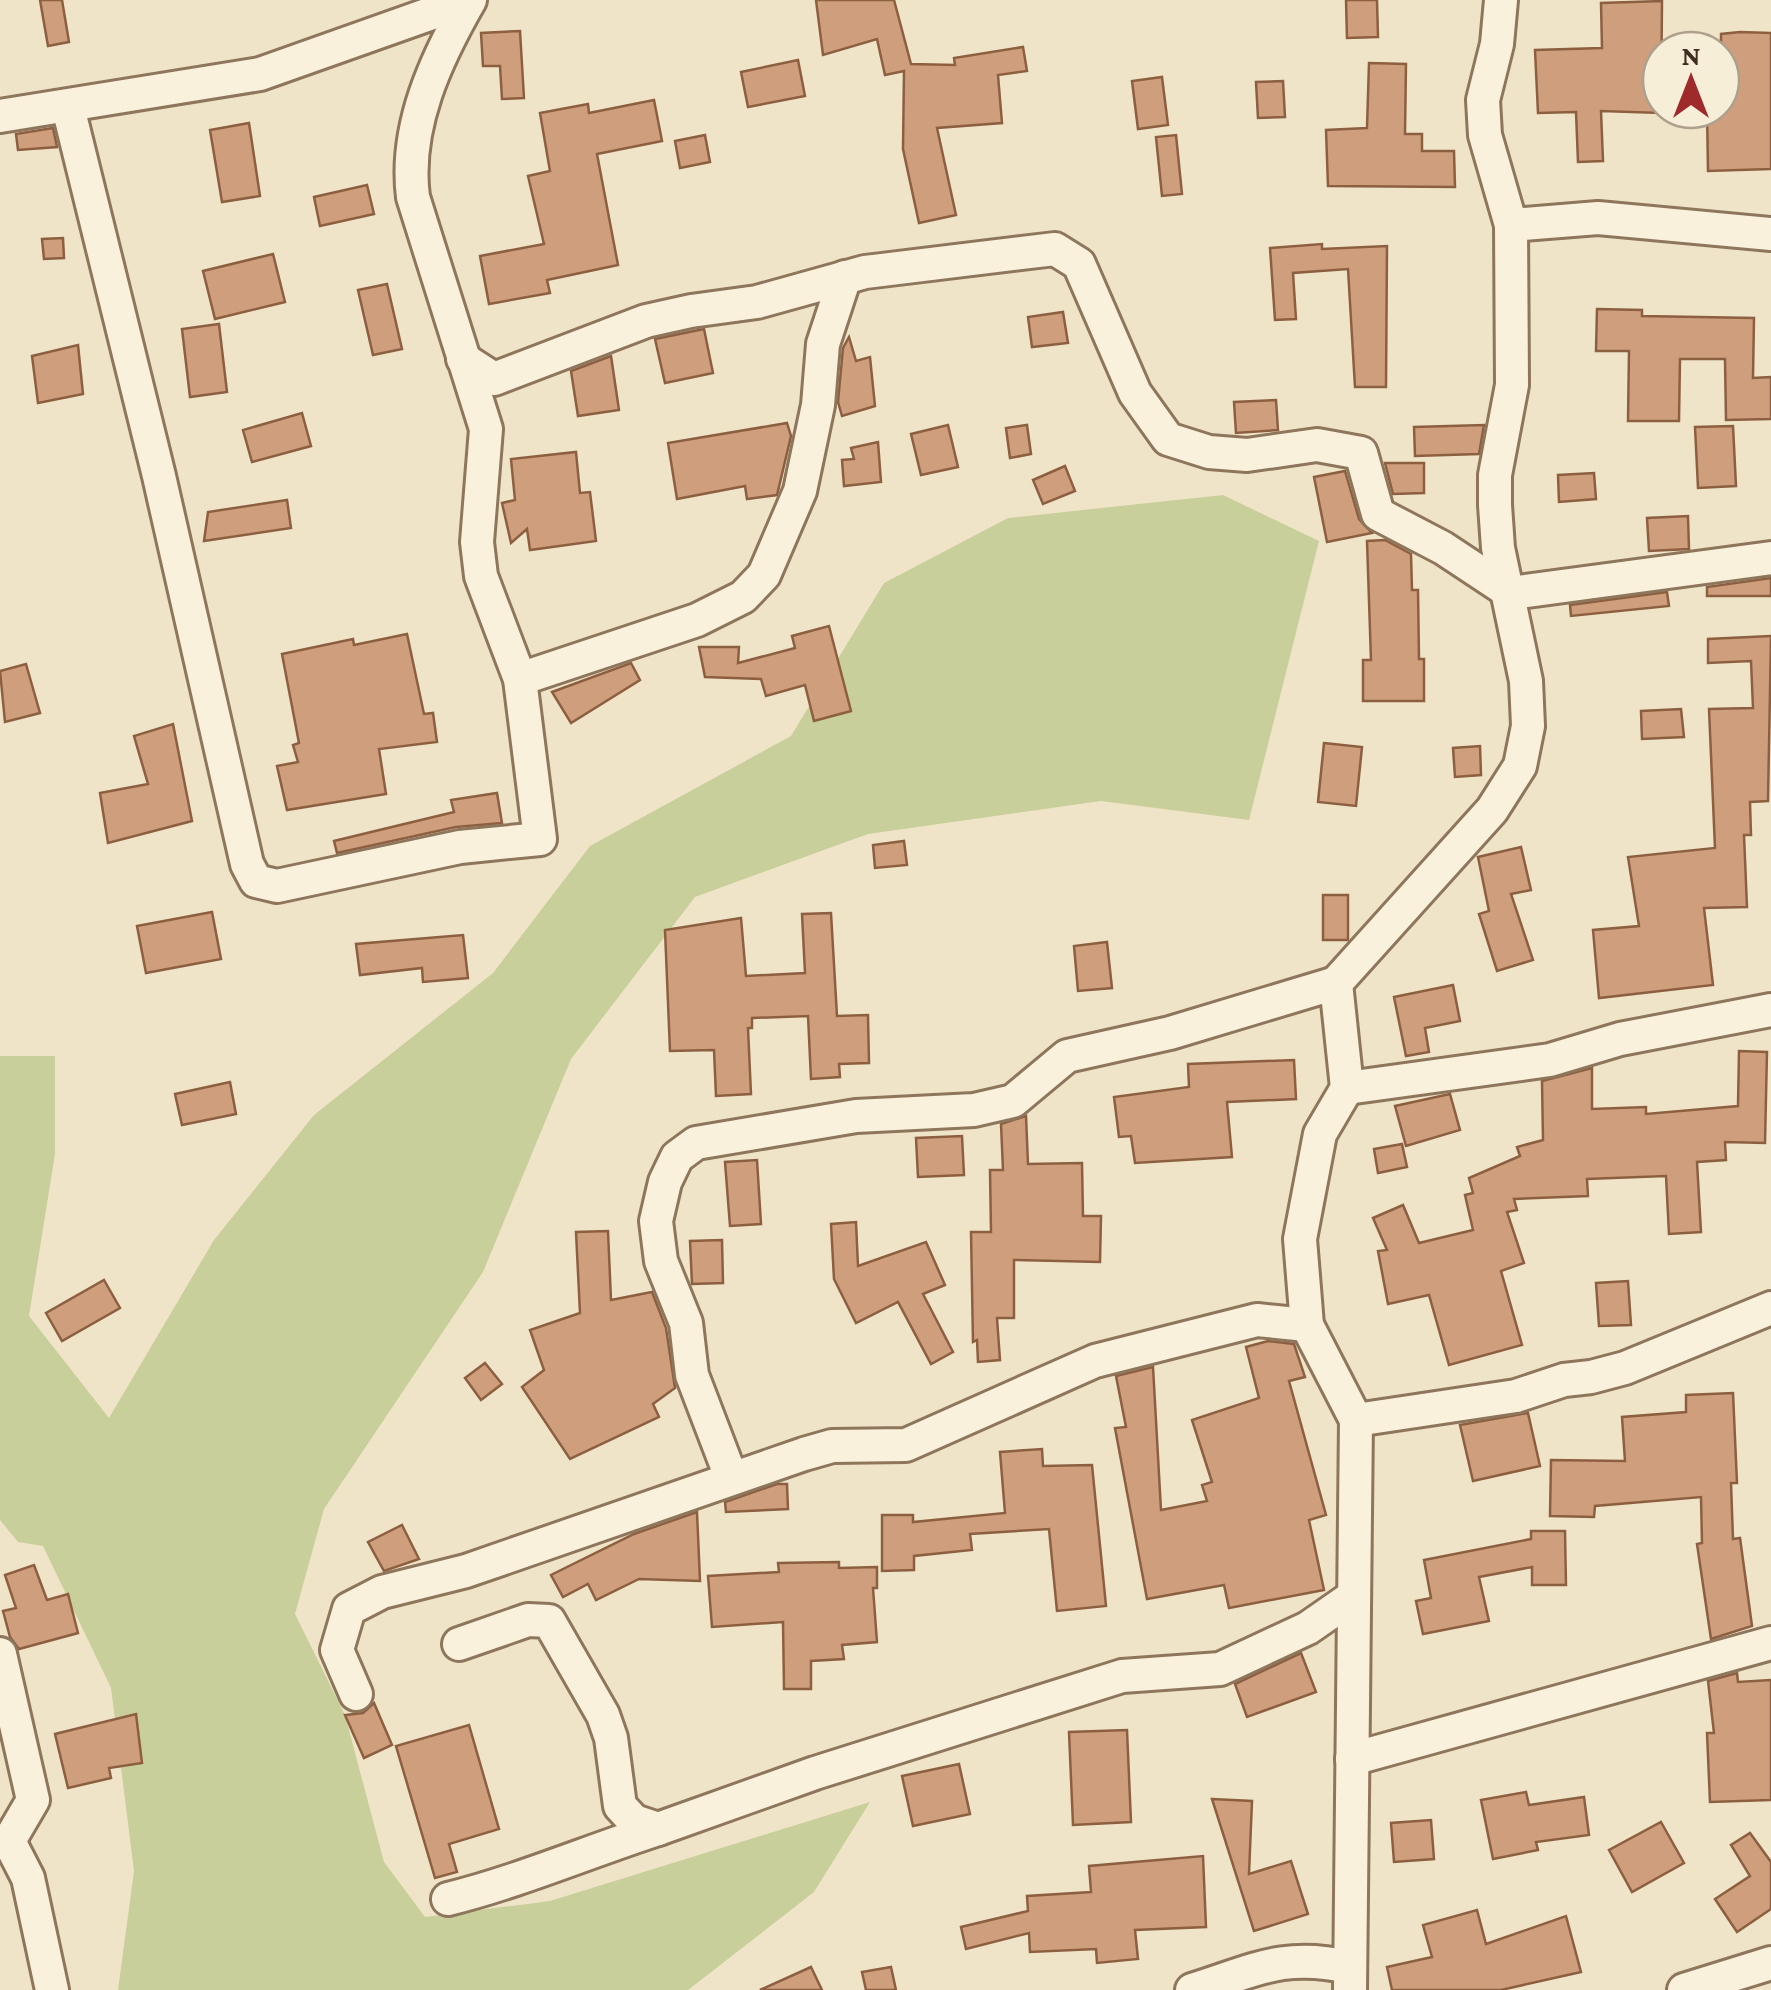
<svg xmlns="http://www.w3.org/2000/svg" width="1771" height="1990" viewBox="0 0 1771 1990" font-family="'Crimson Pro',serif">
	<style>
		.green { fill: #c9cf9b }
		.building { fill: #cf9f7d; stroke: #8d5f41; stroke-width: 2.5 }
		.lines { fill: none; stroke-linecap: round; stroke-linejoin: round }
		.minor-casing { stroke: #8d765c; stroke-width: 38 }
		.minor { stroke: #faf1dc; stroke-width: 32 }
	</style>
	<rect width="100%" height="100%" fill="#f0e4c8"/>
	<polygon class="green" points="1223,495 1319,541 1249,820 1101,801 868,834 695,897 571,1059 483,1272 324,1509 295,1614 345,1715 384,1862 425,1917 550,1901 870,1802 814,1892 688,1990 118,1990 134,1871 111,1688 43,1546 18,1542 0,1520 0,1056 55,1056 55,1154 29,1316 109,1418 214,1240 314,1115 493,973 590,846 791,736 884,583 1008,518"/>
	<g class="building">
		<polygon points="40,0 62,0 69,42 48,46"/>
		<polygon points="816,0 894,0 911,64 955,65 954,58 1023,47 1027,71 998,75 1002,123 937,128 956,215 919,223 903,149 904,71 885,75 877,39 823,55"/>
		<polygon points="1346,0 1377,0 1378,37 1347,38"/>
		<polygon points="1662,1 1661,113 1601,111 1603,161 1578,162 1576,112 1538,113 1535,50 1602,48 1601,3"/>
		<polygon points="520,31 524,98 502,99 500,66 483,66 481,33"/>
		<polygon points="1740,32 1771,33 1771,169 1708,171 1707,110 1721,110 1721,34"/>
		<polygon points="798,60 805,96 748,107 741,72"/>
		<polygon points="1369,63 1406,64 1405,134 1422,134 1422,151 1454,151 1455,187 1328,186 1326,130 1367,128"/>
		<polygon points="1162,77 1168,125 1138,129 1132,81"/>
		<polygon points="1283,81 1285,117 1258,118 1256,82"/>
		<polygon points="654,100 662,141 597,154 618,265 547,280 550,293 489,304 480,256 544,244 528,176 550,171 540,113 588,104 589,113"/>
		<polygon points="249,123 260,196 222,202 210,130"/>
		<polygon points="53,128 57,147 18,150 16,134"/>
		<polygon points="705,135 710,162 680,168 675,141"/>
		<polygon points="1176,135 1182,194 1162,196 1156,137"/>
		<polygon points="367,185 374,214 320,226 314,197"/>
		<polygon points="63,238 64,258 44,259 42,239"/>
		<polygon points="1322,244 1322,249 1387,246 1386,387 1355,387 1348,269 1293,273 1296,319 1275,320 1270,248"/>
		<polygon points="273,254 285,302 215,319 203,271"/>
		<polygon points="387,284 402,349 373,355 358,290"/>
		<polygon points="1597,309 1642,310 1642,316 1754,318 1753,378 1771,377 1771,419 1726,420 1725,359 1680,359 1679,421 1628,421 1629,351 1596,351"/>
		<polygon points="1063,312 1068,343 1032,347 1028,317"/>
		<polygon points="219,324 227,392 190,397 182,329"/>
		<polygon points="704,329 713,373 665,383 655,339"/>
		<polygon points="849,337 856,361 870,357 875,406 842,416 838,402 843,348"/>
		<polygon points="78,345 83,394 38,403 32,356"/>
		<polygon points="611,356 619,410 578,416 571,371"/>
		<polygon points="1276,400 1278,430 1236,433 1234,402"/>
		<polygon points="302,413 311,446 252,462 243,430"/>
		<polygon points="787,423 791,436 777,495 747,499 745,486 677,499 668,443"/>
		<polygon points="948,425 958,467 921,475 911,434"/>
		<polygon points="1027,425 1031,454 1010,458 1006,428"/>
		<polygon points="1484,425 1479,454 1415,456 1414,427"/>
		<polygon points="1733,426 1736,486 1698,488 1695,427"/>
		<polygon points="878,442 881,482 844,486 842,460 854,459 851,448"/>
		<polygon points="576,452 580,493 590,492 596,541 530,550 527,529 511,543 502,503 515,500 511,459"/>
		<polygon points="1385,463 1424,463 1424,493 1393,494"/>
		<polygon points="1065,466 1075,491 1043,504 1033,480"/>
		<polygon points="1345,471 1359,519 1372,533 1327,542 1314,477"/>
		<polygon points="1594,473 1596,499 1559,502 1558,475"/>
		<polygon points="287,500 291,528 204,541 208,512"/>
		<polygon points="1688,516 1689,549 1649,551 1647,518"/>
		<polygon points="1385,540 1411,554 1412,590 1418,590 1419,659 1424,659 1424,701 1363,701 1363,660 1371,660 1367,541"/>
		<polygon points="1771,578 1771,596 1707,596 1707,587"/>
		<polygon points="1667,592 1669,606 1571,616 1570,605"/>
		<polygon points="829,626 851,711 814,721 805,685 766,696 761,679 705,677 699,647 739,647 738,663 795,648 792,636"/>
		<polygon points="407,634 424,714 433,713 437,742 379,749 386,794 287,810 277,766 298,762 293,745 299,743 282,654 353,639 354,645"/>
		<polygon points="1771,636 1768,801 1750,802 1751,835 1744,835 1747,907 1704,908 1713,985 1599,998 1593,930 1639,926 1628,857 1715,848 1709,709 1753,708 1751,661 1708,663 1708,639"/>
		<polygon points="631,663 640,680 571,723 552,692"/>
		<polygon points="26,664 40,713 5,722 0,671"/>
		<polygon points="1681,709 1684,737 1642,739 1641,711"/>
		<polygon points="173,724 192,821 108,843 100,793 148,784 134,736"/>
		<polygon points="1324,743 1362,747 1356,806 1318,802"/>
		<polygon points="1480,746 1481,775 1455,777 1453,748"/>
		<polygon points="497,793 502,823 456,827 337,853 334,841 454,812 451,800"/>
		<polygon points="904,841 907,865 875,868 873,845"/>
		<polygon points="1521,847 1531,890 1511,894 1533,960 1497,971 1479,914 1489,911 1478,857"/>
		<rect x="1323" y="895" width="25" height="45"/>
		<polygon points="212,912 221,959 146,973 137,926"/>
		<polygon points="831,913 837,1016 868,1015 869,1063 839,1064 840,1077 811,1079 808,1016 752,1018 752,1028 748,1028 751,1094 716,1096 714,1050 670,1051 665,930 741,918 746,976 805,973 802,914"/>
		<polygon points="463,935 468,978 423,982 422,968 360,975 356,944"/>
		<polygon points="1107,942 1112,988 1078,991 1074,946"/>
		<polygon points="1453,985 1460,1021 1425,1028 1429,1052 1406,1056 1394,997"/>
		<polygon points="1739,1051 1767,1052 1765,1143 1725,1142 1726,1160 1697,1162 1701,1232 1669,1234 1666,1176 1587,1179 1588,1196 1514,1199 1517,1210 1507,1212 1524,1263 1501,1271 1522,1345 1449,1365 1429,1295 1388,1304 1378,1251 1387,1250 1373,1218 1403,1205 1419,1243 1473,1230 1465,1195 1473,1193 1469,1178 1520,1156 1517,1147 1543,1140 1542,1081 1592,1068 1592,1109 1646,1107 1646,1114 1738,1106"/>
		<polygon points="1294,1060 1296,1099 1227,1102 1232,1157 1135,1163 1131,1136 1119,1137 1114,1097 1189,1087 1188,1064"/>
		<polygon points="230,1082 236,1114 182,1125 175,1094"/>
		<polygon points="1450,1094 1460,1130 1406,1146 1395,1106"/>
		<polygon points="1026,1116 1028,1164 1082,1163 1083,1216 1101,1216 1100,1262 1014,1260 1014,1318 997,1318 1000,1360 978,1362 977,1340 973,1342 971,1232 991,1232 990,1170 1003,1170 1001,1124"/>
		<polygon points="962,1136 964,1175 918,1177 916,1138"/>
		<polygon points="1402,1144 1407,1167 1378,1173 1374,1149"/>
		<polygon points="757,1160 761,1224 730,1226 725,1162"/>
		<polygon points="856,1222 858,1266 926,1242 945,1285 923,1294 953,1352 931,1364 898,1302 856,1323 834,1279 831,1224"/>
		<polygon points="608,1231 611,1300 652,1292 666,1328 675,1388 653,1404 659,1417 570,1459 522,1387 544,1370 530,1330 580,1313 576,1232"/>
		<polygon points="722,1240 723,1283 692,1284 690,1241"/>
		<polygon points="104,1280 120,1308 62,1341 46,1313"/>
		<polygon points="1628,1281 1631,1325 1599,1326 1596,1283"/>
		<polygon points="1268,1341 1294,1344 1305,1377 1289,1381 1326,1515 1309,1520 1324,1590 1229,1608 1224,1585 1147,1599 1115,1428 1126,1427 1116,1376 1153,1367 1161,1510 1207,1501 1202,1485 1212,1482 1192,1420 1259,1398 1246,1347"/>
		<polygon points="485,1363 502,1384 481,1400 465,1378"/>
		<polygon points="1733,1393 1737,1483 1731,1483 1733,1539 1740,1538 1752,1626 1711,1639 1697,1544 1702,1543 1701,1497 1595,1506 1594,1517 1550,1516 1551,1460 1625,1461 1622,1417 1686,1412 1686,1395"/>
		<polygon points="1528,1413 1540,1466 1473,1481 1460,1425"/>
		<polygon points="1042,1449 1043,1466 1092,1465 1106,1606 1057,1611 1049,1529 970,1534 972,1550 914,1556 914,1570 882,1571 882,1515 913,1515 913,1522 1005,1513 1000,1452"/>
		<polygon points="777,1484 787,1484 788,1509 726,1512 725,1502"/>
		<polygon points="697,1512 700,1581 639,1579 596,1600 588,1584 563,1597 551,1575 634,1534"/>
		<polygon points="402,1525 419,1559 384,1571 368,1542"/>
		<polygon points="1531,1531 1565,1531 1566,1585 1532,1585 1532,1567 1479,1577 1489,1621 1423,1634 1416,1601 1431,1598 1424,1560 1531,1539"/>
		<polygon points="839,1562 839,1568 877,1567 877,1588 873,1588 877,1642 842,1645 844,1659 811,1661 811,1689 784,1689 783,1622 712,1627 708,1576 779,1572 778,1563"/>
		<polygon points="34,1565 47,1600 68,1594 78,1633 19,1649 10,1637 3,1611 16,1608 5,1575"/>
		<polygon points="1301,1653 1316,1692 1247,1717 1235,1684"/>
		<polygon points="1737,1673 1738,1682 1771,1680 1771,1800 1710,1802 1707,1733 1714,1733 1708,1681"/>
		<polygon points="374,1703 392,1745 364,1758 345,1715 363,1713"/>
		<polygon points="136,1714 142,1763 109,1768 111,1778 68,1788 55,1734"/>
		<polygon points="469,1725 499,1829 449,1844 457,1872 435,1878 396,1746"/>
		<polygon points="1127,1730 1131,1822 1073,1825 1069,1732"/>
		<polygon points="959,1764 970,1814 913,1826 902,1776"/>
		<polygon points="1526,1792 1529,1805 1584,1797 1589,1835 1536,1842 1538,1850 1493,1859 1481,1800"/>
		<polygon points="1212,1799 1252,1801 1249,1874 1291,1861 1308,1914 1254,1931"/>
		<polygon points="1431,1820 1434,1859 1394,1862 1391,1823"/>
		<polygon points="1661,1822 1684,1863 1632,1892 1609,1850"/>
		<polygon points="1750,1833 1771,1862 1771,1909 1737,1932 1715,1899 1750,1876 1731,1845"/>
		<polygon points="1203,1856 1206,1927 1135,1930 1138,1959 1097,1963 1096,1949 1030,1952 1029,1933 966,1949 961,1927 1028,1911 1027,1896 1091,1892 1089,1866"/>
		<polygon points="1477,1910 1486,1944 1566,1916 1581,1972 1501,1990 1392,1990 1387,1967 1432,1957 1423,1925"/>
		<polygon points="811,1967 822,1990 760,1990"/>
		<polygon points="891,1967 896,1990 866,1990 862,1972"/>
	</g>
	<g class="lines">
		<defs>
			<g id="minor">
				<path d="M68,107L159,476L247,864L256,881L277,886L460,847L540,839L520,679L481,576L477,542L486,429L413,197C404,127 436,59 470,0"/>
				<polyline points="0,116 260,74 469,0"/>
				<polyline points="1511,225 1598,218 1771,234"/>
				<polyline points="463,359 494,379 646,321 691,311 757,302 865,272 1055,249 1079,264 1135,393 1168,439 1209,452 1247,455 1317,445 1361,453 1378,514 1443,548 1511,593 1771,558"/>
				<polyline points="520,679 697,620 743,597 764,575 800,491 818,405 823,344 845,277"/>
				<polyline points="1347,1088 1550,1060 1620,1039 1771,1010"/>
				<polyline points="1356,1420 1516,1396 1564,1380 1591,1377 1625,1368 1771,1308"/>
				<polyline points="731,1477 692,1375 686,1323 661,1261 656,1221 665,1182 677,1157 696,1143 856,1116 974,1110 1013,1101 1067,1056 1170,1033 1336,983"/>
				<polyline points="459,1644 528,1620 549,1621 603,1715 611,1738 620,1806 634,1821 658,1829 815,1773 1122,1676 1220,1669 1308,1628 1354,1596"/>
				<polyline points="0,1654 33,1800 9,1841 0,1843"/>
				<polyline points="356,1694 337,1650 349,1609 382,1592 466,1571 804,1454 832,1446 906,1445 1095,1361 1257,1320 1307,1325"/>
				<polyline points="1352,1759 1771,1643"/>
				<polyline points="9,1841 28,1878 52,1990"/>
				<path d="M448,1899C520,1881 587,1852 658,1829"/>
				<path d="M1192,1990C1253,1971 1283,1952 1349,1967"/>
				<polyline points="1350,1990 1356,1420 1307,1325 1300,1239 1320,1134 1347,1088 1336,983 1492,810 1520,766 1528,726 1526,681 1498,548 1495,505 1495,475 1512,385 1511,225 1485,135 1483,100 1497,44 1501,0"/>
				<polyline points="1684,1990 1771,1963"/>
			</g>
		</defs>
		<use href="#minor" class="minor-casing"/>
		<use href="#minor" class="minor"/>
	</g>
	<g transform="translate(1691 80)"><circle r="48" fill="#f7eed8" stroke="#ada18e" stroke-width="2.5"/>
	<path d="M0-8L18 38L0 25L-18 38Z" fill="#9e2a2b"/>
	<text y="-15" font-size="28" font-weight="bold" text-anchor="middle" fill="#3d2e20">N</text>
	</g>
</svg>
